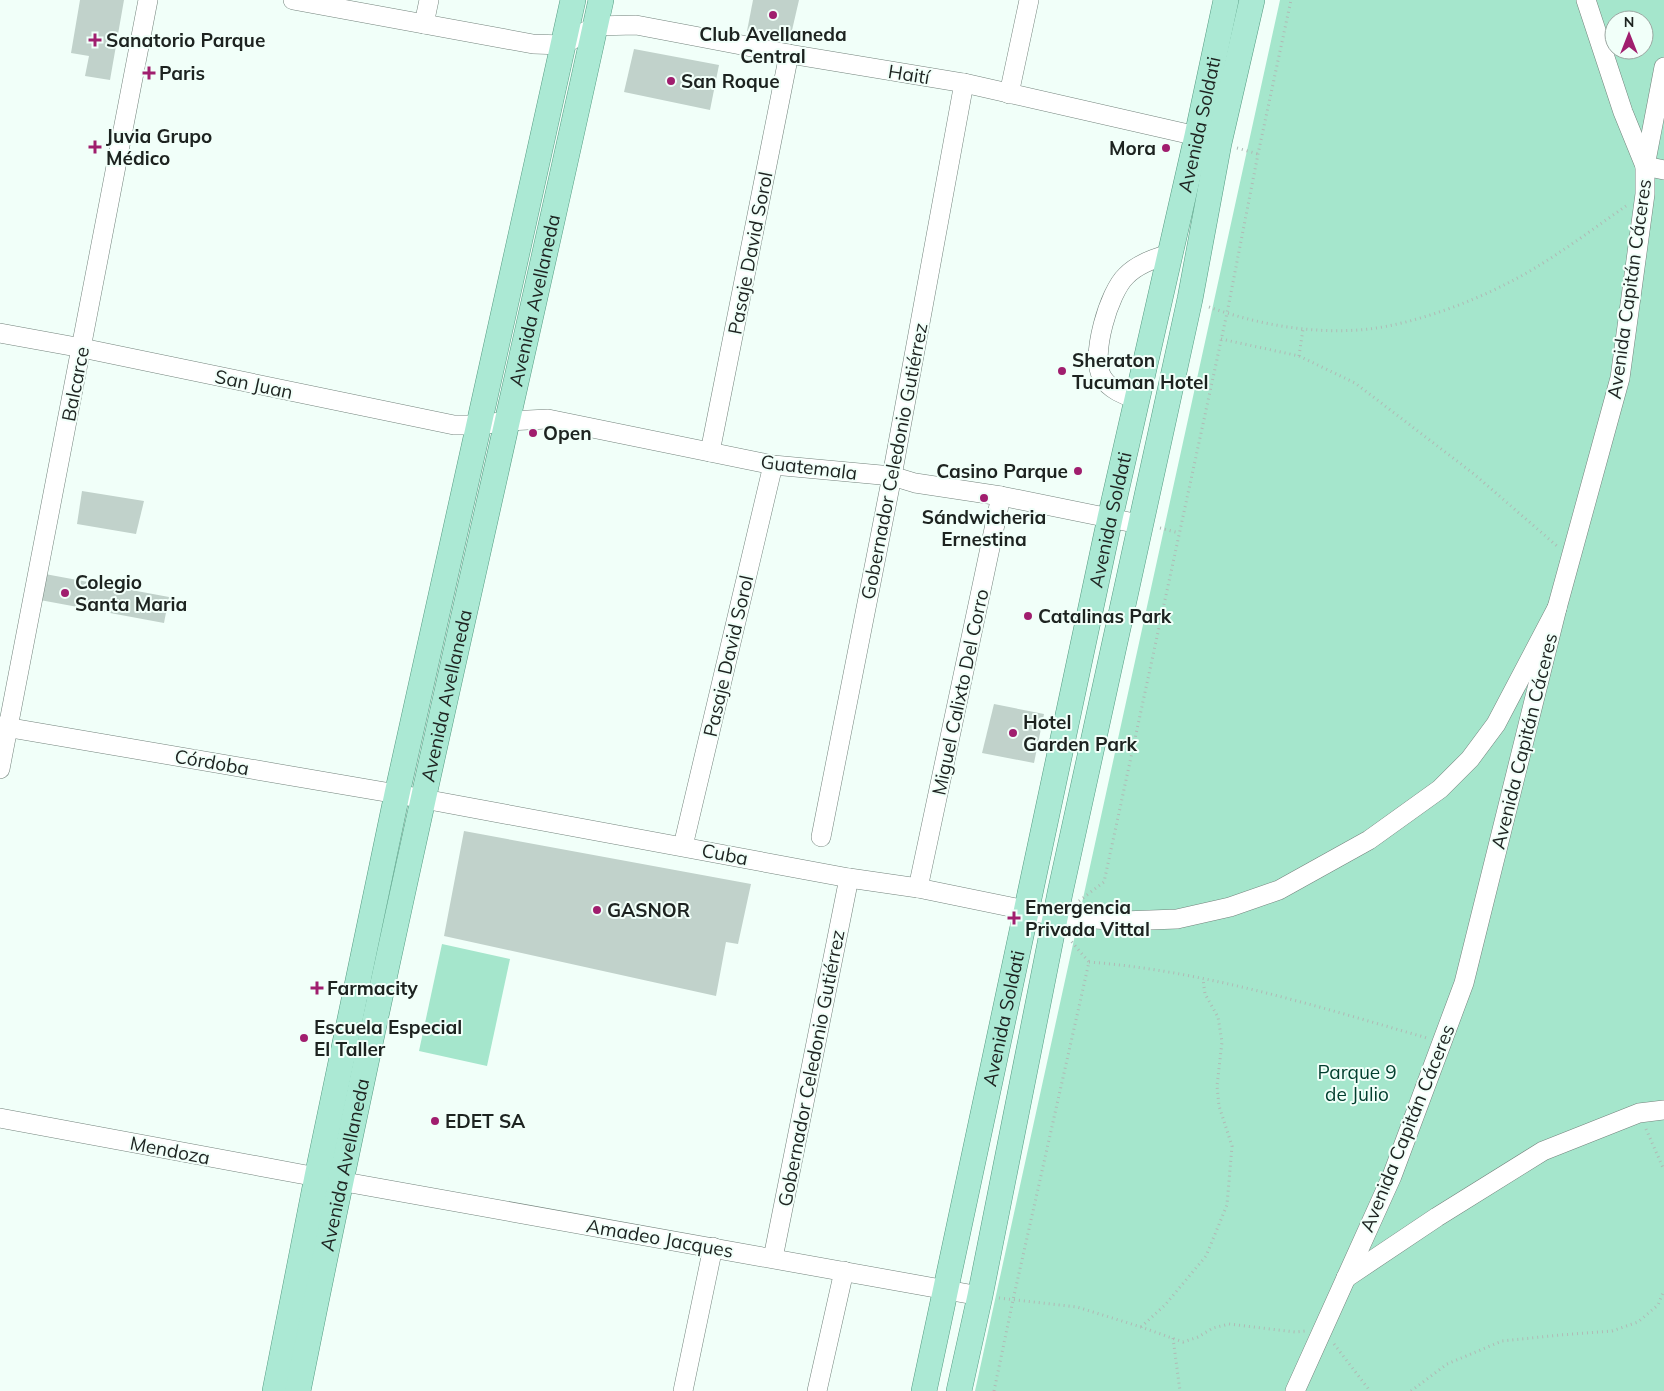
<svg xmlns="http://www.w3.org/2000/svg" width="1664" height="1391" viewBox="0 0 1664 1391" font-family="Mulish,sans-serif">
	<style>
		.green { fill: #a5e6cc; fill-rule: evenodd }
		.building { fill: #c1d2cb }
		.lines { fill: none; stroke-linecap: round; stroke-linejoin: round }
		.minor-casing { stroke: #73837c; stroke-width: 20 }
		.major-casing { stroke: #559b82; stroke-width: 26 }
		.path { stroke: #afbab5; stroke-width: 3; stroke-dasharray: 1 4; stroke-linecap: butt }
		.minor { stroke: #fff; stroke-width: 19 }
		.major { stroke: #abe9d4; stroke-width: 25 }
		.poi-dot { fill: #a01e6e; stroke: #f1fff9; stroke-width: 2 }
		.labels { text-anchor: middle; stroke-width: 4; stroke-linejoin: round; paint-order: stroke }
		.poi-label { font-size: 19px; font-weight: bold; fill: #1d2320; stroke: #f1fff9; text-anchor: start }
		.street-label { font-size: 19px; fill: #1d2320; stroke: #f1fff9 }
		.park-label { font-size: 19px; fill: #023e2e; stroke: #f1fff9 }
	</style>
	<rect width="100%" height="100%" fill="#f1fff9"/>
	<g class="green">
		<path d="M1280,0H1664V1391H975ZM1614,20H1644V50H1614Z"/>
		<polygon points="442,944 510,959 487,1066 419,1051"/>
	</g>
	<g class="building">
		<polygon points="80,0 124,0 110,80 85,76 89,56 71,53"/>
		<polygon points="753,0 799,0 790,39 747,31"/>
		<polygon points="634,49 719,65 710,110 624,92"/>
		<polygon points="82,491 144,501 136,534 77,524"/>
		<polygon points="45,574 169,597 164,623 40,600"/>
		<polygon points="994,704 1044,714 1034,763 982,753"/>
		<polygon points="464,831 751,884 738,944 726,942 716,996 444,936"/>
	</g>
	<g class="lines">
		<defs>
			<g id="minor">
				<polyline points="293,0 533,44 563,45 595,26 636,25 789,54 964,83 1197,136 1209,140"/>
				<polyline points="1586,0 1623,112 1645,166 1664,170"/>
				<polyline points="424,24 429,0"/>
				<polyline points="1009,94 1029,0"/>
				<polyline points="0,333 82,348 454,425 479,425 508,421 548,419 773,465 892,476 915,483 1001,496 1139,524"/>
				<path d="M1137,399C1125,396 1109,389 1102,377C1090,356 1109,292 1126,276C1137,264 1155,258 1170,254"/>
				<polyline points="710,452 789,54"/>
				<polyline points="0,726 397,794 849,878 918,888 1055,916 1123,921 1177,919 1230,907 1279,890 1369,840 1440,789 1470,759 1496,724 1557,608"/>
				<polyline points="0,769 148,0"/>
				<polyline points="821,837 892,476 964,83"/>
				<polyline points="683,846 773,465"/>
				<polyline points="918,888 1001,496"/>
				<polyline points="0,1118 317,1177 980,1296"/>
				<polyline points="773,1258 849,878"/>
				<polyline points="1346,1278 1437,1217 1543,1151 1639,1113 1664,1110"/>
				<polyline points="683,1391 713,1247"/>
				<polyline points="817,1391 844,1271"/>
				<polyline points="1295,1391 1392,1176 1464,983 1557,608 1620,378 1645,194 1645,166 1664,67"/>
			</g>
			<g id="major">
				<polyline points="275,1391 317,1177 397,794 573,0"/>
				<path id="s1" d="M298,1391C391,926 499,464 601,0"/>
				<path id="s2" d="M924,1391L1110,518L1197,136L1226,0"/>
				<polyline points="959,1391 980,1296 1060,893 1190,299 1219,143 1252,0"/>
			</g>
		</defs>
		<use href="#minor" class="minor-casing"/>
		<use href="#major" class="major-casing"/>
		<g class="path">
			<polyline points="1237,148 1258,154"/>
			<path d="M1209,307C1259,325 1316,335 1369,329C1412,324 1467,304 1506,284C1548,263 1587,233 1626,206"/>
			<polyline points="1221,339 1299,356 1355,383 1474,474 1557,546"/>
			<polyline points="1299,356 1303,329"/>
			<polyline points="1160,528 1179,533"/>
			<polyline points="1079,901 1104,882 1227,313 1258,154 1291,0"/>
			<path d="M1089,962C1205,971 1316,1006 1427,1038"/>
			<polyline points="1646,1129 1664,1170"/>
			<polyline points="999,1298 1077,1307 1141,1327 1183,1342 1198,1337 1213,1328 1229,1324 1295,1332 1305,1331"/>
			<polyline points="1141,1327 1165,1305 1206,1256 1227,1205 1232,1146 1219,1106 1217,1086 1222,1042 1218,1017 1205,994 1203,979"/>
			<polyline points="1173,1338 1180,1391"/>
			<polyline points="1334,1344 1370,1391"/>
			<polyline points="994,1391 1013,1300 1089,962 1071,941"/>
			<polyline points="1411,1391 1447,1364 1502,1341 1560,1335 1612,1331 1638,1322 1658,1305 1664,1290"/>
		</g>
		<use href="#minor" class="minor"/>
		<use href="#major" class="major"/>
	</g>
	<g class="poi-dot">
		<circle cx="773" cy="15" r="5"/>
		<path d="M92.5 32.5h5v5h5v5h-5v5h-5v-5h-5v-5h5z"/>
		<path d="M146.5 65.5h5v5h5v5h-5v5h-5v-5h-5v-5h5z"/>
		<circle cx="671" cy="81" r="5"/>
		<path d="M92.5 139.5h5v5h5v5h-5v5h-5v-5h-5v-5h5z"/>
		<circle cx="1166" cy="148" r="5"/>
		<circle cx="1062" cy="371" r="5"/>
		<circle cx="533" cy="433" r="5"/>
		<circle cx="1078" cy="471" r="5"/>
		<circle cx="984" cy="498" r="5"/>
		<circle cx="65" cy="593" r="5"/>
		<circle cx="1028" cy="616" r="5"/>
		<circle cx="1013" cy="733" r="5"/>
		<circle cx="597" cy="910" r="5"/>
		<path d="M1011.5 910.5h5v5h5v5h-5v5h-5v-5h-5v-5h5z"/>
		<path d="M314.5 980.5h5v5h5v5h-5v5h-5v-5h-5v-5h5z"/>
		<circle cx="304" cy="1038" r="5"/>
		<circle cx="435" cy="1121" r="5"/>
	</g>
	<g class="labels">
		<g class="poi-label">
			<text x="773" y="41" text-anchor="middle">Club Avellaneda<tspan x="773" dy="22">Central</tspan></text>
			<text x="106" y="47">Sanatorio Parque</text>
			<text x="159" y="80">Paris</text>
			<text x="681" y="88">San Roque</text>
			<text x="106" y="143">Juvia Grupo<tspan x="106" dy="22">Médico</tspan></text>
			<text x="1156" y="155" text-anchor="end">Mora</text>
			<text x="1072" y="367">Sheraton<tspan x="1072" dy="22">Tucuman Hotel</tspan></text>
			<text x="543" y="440">Open</text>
			<text x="1068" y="478" text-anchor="end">Casino Parque</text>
			<text x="984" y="524" text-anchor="middle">Sándwicheria<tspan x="984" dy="22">Ernestina</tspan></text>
			<text x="75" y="589">Colegio<tspan x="75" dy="22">Santa Maria</tspan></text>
			<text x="1038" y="623">Catalinas Park</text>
			<text x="1023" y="729">Hotel<tspan x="1023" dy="22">Garden Park</tspan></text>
			<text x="1025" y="914">Emergencia<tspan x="1025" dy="22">Privada Vittal</tspan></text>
			<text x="607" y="917">GASNOR</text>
			<text x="327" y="995">Farmacity</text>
			<text x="314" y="1034">Escuela Especial<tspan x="314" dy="22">El Taller</tspan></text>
			<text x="445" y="1128">EDET SA</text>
		</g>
		<g class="street-label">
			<text transform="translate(909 74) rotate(9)" y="7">Haití</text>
			<text dy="7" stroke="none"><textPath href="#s2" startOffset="1296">Avenida Soldati</textPath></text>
			<text transform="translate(750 253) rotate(-79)" y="7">Pasaje David Sorol</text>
			<text transform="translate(1629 289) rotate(-82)" y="7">Avenida Capitán Cáceres</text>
			<text dy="7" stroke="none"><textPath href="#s1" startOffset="1116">Avenida Avellaneda</textPath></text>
			<text transform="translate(75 384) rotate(-79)" y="7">Balcarce</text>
			<text transform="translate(254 384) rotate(12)" y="7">San Juan</text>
			<text transform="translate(894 461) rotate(-79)" y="7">Gobernador Celedonio Gutiérrez</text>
			<text transform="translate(809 467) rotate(7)" y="7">Guatemala</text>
			<text dy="7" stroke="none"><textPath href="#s2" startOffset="891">Avenida Soldati</textPath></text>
			<text transform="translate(728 656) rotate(-77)" y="7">Pasaje David Sorol</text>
			<text transform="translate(960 692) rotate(-78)" y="7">Miguel Calixto Del Corro</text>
			<text dy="7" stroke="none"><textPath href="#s1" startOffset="711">Avenida Avellaneda</textPath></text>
			<text transform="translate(1524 741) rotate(-76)" y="7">Avenida Capitán Cáceres</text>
			<text transform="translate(212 762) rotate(10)" y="7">Córdoba</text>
			<text transform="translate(725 854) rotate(11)" y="7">Cuba</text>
			<text dy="7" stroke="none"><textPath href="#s2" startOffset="381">Avenida Soldati</textPath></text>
			<text transform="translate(811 1068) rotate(-79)" y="7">Gobernador Celedonio Gutiérrez</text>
			<text transform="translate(1407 1128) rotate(-68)" y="7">Avenida Capitán Cáceres</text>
			<text transform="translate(170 1150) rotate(11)" y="7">Mendoza</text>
			<text dy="7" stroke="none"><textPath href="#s1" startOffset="231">Avenida Avellaneda</textPath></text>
			<text transform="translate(660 1238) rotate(10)" y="7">Amadeo Jacques</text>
		</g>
		<g class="park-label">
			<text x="1357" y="1079">Parque 9<tspan x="1357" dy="22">de Julio</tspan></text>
		</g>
	</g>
	<g transform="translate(1629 35)"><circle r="24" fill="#f1fff9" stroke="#9ca7a2"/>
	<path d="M0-4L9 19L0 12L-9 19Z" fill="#a01e6e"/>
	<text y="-8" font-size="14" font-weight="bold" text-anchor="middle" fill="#1d2320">N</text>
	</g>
</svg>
